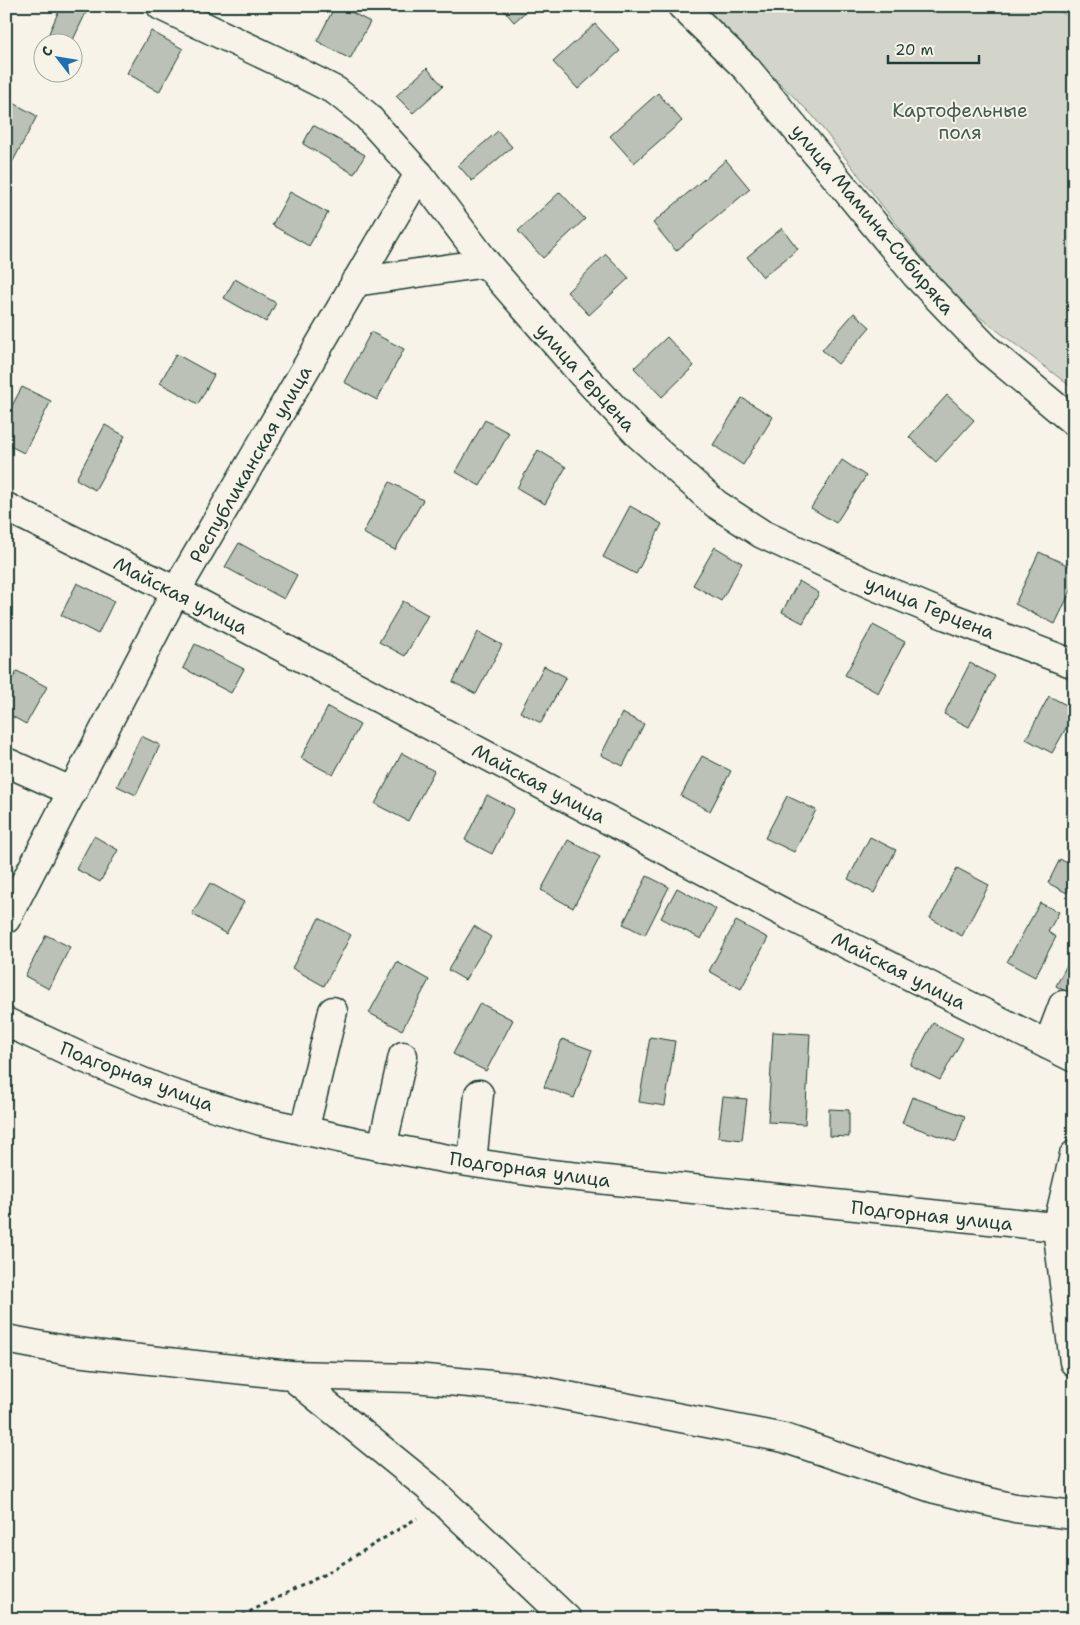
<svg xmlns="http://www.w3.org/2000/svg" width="1080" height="1625" viewBox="0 0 1080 1625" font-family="'Shantell Sans',sans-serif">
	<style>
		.green { fill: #d3d5ca; stroke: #79897f }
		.building { fill: #bbc1b6; stroke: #1f3d34 }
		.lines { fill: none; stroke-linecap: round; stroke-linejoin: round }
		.minor-casing { stroke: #1f3d34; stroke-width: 31 }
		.path { stroke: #1f3d34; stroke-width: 3; stroke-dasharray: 4 4; stroke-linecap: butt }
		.minor { stroke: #f7f3e8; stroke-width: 28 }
		.labels { text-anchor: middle; stroke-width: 4; stroke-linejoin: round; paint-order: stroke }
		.park-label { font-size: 19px; fill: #435b52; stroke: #f7f3e8 }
		.street-label { font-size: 19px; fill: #1f3d34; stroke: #f7f3e8 }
	</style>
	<rect width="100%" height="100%" fill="#f7f3e8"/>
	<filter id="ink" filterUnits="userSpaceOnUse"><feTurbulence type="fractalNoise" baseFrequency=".02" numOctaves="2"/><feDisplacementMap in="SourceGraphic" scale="10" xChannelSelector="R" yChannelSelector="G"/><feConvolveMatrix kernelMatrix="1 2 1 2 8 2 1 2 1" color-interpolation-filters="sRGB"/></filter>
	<g filter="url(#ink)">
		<polygon class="green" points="702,6 1051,6 1074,20 1074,389 952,296 813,116"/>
		<g class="building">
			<polygon points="61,6 89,6 72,42 68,42 49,33"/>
			<polygon points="335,6 340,6 370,22 350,59 317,41"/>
			<polygon points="500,6 532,6 514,22"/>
			<polygon points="595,24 620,51 578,89 553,62"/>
			<polygon points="151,31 183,49 159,92 127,73"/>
			<polygon points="427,68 443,86 413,113 396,96"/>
			<polygon points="658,93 682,121 634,163 610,136"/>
			<polygon points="10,101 37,116 13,161 6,157 6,108"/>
			<polygon points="313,125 365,155 354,174 303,144"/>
			<polygon points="498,131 512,147 472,181 458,165"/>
			<polygon points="726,160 750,189 676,251 653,223"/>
			<polygon points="290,192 328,213 309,246 272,225"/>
			<polygon points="560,192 585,219 543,258 518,231"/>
			<polygon points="782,228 798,249 763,277 747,257"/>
			<polygon points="606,254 629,278 589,315 567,292"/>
			<polygon points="235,279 276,303 266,322 224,298"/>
			<polygon points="854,313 870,327 838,364 822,350"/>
			<polygon points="371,332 404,349 377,400 344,382"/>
			<polygon points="667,337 694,366 662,397 634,368"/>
			<polygon points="176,354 214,375 198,404 160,383"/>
			<polygon points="22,387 51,401 24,453 6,444 6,417"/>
			<polygon points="947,395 974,420 936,462 909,437"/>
			<polygon points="742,398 773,417 743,465 713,445"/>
			<polygon points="485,420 509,433 480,486 456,472"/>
			<polygon points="105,425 125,436 95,490 76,479"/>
			<polygon points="538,450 566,467 545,504 517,488"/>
			<polygon points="842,460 866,476 836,523 811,508"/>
			<polygon points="390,482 423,500 395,550 363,533"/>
			<polygon points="630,506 662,524 636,574 603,557"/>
			<polygon points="239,543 297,575 284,599 225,567"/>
			<polygon points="715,547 742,563 721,601 693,585"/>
			<polygon points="1039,552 1074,568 1074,584 1055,624 1015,604"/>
			<polygon points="799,581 819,593 803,623 782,612"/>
			<polygon points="77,583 114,601 98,634 61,615"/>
			<polygon points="403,601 428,615 405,656 379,642"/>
			<polygon points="873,625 905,642 878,693 845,675"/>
			<polygon points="478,632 502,645 476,694 453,682"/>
			<polygon points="195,644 244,669 231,693 183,668"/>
			<polygon points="970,663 995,676 969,727 944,714"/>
			<polygon points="544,666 566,677 541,723 520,712"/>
			<polygon points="17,671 47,687 26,724 6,713 6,690"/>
			<polygon points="1049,696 1074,709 1074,714 1052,753 1026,739"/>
			<polygon points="328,707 360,725 333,775 301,758"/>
			<polygon points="622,713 644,724 623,766 601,755"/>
			<polygon points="141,736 160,745 136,795 117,786"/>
			<polygon points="402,753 434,771 408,821 375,804"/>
			<polygon points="702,756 731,771 710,811 681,796"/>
			<polygon points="487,795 514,809 492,854 465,840"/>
			<polygon points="787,796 816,810 794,852 765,838"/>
			<polygon points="94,836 118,850 100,882 76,869"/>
			<polygon points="870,837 896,850 874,893 848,879"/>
			<polygon points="568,840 600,857 573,908 541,890"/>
			<polygon points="1060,859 1074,867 1074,880 1067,893 1048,883"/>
			<polygon points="957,868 989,885 962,936 930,918"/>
			<polygon points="647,876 669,887 645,935 623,924"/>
			<polygon points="210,883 244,902 226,934 192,914"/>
			<polygon points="677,888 716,909 701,939 661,918"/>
			<polygon points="1040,903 1059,912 1048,932 1056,937 1035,977 1007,962"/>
			<polygon points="319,918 351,935 324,986 292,968"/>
			<polygon points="736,921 768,938 741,989 709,971"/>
			<polygon points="474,926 491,937 465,980 448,970"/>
			<polygon points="46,935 70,947 49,989 25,976"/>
			<polygon points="1072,955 1074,956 1074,996 1056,986"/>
			<polygon points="397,962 429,980 402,1030 369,1013"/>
			<polygon points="480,1003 513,1020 486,1071 453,1054"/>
			<polygon points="933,1023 963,1038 940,1080 910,1065"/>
			<polygon points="773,1032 810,1034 805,1124 768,1122"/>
			<polygon points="650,1037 675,1041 665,1106 639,1102"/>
			<polygon points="562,1039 592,1050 574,1098 544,1087"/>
			<polygon points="723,1097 747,1099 742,1140 718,1137"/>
			<polygon points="912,1097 965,1116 956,1142 902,1123"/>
			<polygon points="829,1109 849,1110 849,1137 829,1136"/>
		</g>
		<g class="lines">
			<defs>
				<g id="minor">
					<polyline points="161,6 277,61 336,91 366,115 419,174 486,263 583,375 639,435 716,504 762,534 870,584 947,616 1074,664"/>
					<polyline points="682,6 746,68 916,275 988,350 1074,422"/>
					<polyline points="355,282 486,263"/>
					<polyline points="6,507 176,591 788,915 1074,1058"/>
					<polyline points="6,762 73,792"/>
					<polyline points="6,919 176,591 419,174"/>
					<polyline points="6,1022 81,1057 170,1093 261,1121 357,1142 448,1159 541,1173 1074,1229"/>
					<polyline points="1048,1045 1063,1005"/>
					<polyline points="304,1131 333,1011"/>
					<polyline points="382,1147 403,1056"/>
					<polyline points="1074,1155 1057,1228 1074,1362"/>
					<polyline points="472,1162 479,1094"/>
					<polyline points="6,1339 75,1352 290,1375 414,1378 526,1388 784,1438 935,1489 1015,1508 1074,1515"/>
					<polyline points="290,1375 428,1487 567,1619"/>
				</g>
			</defs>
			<use href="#minor" class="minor-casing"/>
			<polyline class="path" points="235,1619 327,1573 417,1518"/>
			<use href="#minor" class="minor"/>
		</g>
	</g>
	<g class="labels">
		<g class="park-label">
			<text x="960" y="117">Картофельные<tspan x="960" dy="22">поля</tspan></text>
		</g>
		<g class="street-label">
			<text transform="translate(873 219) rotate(50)" y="7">улица Мамина-Сибиряка</text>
			<text transform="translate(586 377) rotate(48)" y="7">улица Герцена</text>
			<text transform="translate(250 464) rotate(-60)" y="7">Республиканская улица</text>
			<text transform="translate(181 595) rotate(27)" y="7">Майская улица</text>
			<text transform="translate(930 607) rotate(22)" y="7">улица Герцена</text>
			<text transform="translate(539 783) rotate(28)" y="7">Майская улица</text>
			<text transform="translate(899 970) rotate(27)" y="7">Майская улица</text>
			<text transform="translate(137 1076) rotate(21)" y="7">Подгорная улица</text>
			<text transform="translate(530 1169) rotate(8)" y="7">Подгорная улица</text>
			<text transform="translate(932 1215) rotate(6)" y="7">Подгорная улица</text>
		</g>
	</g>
	<rect width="1080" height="1625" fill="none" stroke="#f7f3e8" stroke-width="25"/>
	<rect x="12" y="12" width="1055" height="1600" fill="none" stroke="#1f3d34" stroke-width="2" filter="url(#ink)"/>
	<g transform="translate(58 58) rotate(301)"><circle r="24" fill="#f7f3e8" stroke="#a1aaa0"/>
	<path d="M0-4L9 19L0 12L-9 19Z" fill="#1f6fb2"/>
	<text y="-8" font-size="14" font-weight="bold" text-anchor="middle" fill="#1f3d34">С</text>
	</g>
	<path d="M888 55v8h91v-8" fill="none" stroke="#1f3d34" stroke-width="2.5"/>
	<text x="895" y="55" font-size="15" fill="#1f3d34" stroke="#f7f3e8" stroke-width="4" paint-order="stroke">20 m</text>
</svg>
